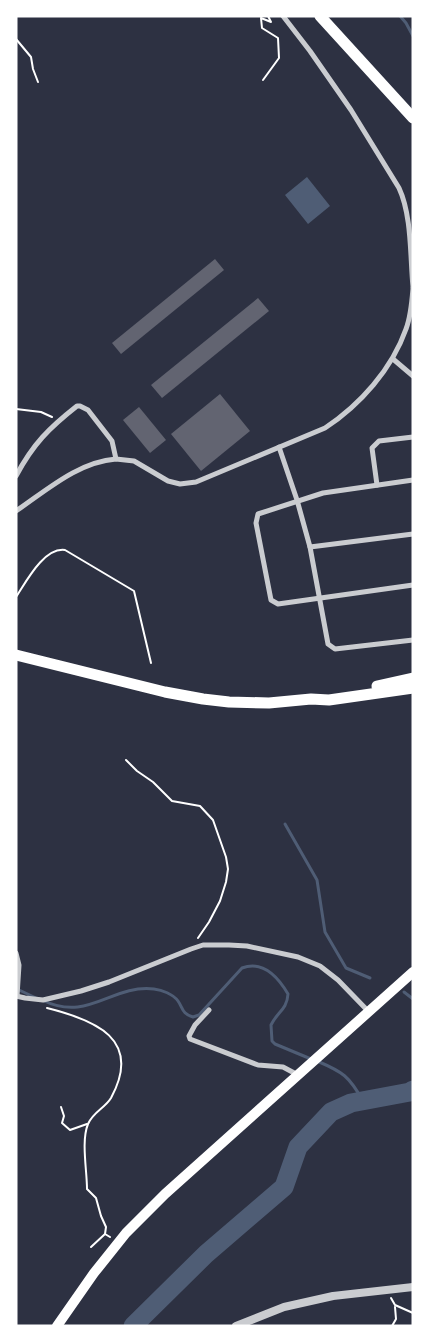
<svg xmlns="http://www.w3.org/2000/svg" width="429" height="1342" viewBox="0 0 429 1342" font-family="Figtree,sans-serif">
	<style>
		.water { fill: #4f5d75 }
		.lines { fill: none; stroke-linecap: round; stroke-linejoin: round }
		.stream { stroke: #4f5d75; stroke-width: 3 }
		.river { stroke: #4f5d75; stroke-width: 19 }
		.building { fill: #626471 }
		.path { stroke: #fff; stroke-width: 2 }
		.minor { stroke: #caccd0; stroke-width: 5 }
		.tertiary { stroke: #caccd0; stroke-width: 8 }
		.primary { stroke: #fff; stroke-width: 10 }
		.trunk { stroke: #fff; stroke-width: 11 }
	</style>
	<rect width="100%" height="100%" fill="#2d3142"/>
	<polygon class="water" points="307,177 330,206 308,224 285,195"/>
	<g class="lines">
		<g class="stream">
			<polyline points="400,16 406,23 413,36"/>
			<polyline points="285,824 317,880 325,932 346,968 370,978"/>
			<polyline points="17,989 36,998"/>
			<polyline points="404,992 413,999"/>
			<path d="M42,1000C89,1023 111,984 154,989C162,990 173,994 178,1001C183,1008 182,1014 193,1017L199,1015L242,968C263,960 278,977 288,994C287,1010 277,1012 271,1025L272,1041L275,1044L311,1059"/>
			<path d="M317,1061C343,1072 349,1076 363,1101"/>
		</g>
		<polyline class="river" points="133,1326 206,1254 284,1187 298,1147 331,1112 351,1103 410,1092 413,1090"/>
	</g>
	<g class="building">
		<polygon points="215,259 224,270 121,354 112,343"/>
		<polygon points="258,298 269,311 162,398 151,385"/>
		<polygon points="220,394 250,431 201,471 171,434"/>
		<polygon points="139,407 166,440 150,453 123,420"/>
	</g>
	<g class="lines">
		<g class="path">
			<polyline points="16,39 31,57 33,69 38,82"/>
			<polyline points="263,80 279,58 278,38 262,28 261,18 271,22 268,16"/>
			<polyline points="16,409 41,412 52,417"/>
			<path d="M16,597C26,582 44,547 65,550L134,591L151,663"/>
			<polyline points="126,760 137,771 153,782 172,801 200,806 213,820 226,857 228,869 226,882 220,901 209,922 198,938"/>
			<path d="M47,1008C95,1020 143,1039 111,1098C105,1108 93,1112 88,1124C81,1141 87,1170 87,1189L96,1198L101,1216L106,1227L105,1234L110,1237"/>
			<polyline points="61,1107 64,1116 62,1123 70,1130 87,1124"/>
			<polyline points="91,1247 105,1234"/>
			<polyline points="391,1298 395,1305 413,1313"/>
			<polyline points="392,1326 396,1319 395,1307"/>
		</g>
		<g class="minor">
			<path d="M283,16L310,51L351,110L399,188C412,216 410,256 413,287"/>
			<polyline points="393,359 413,376"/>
			<polyline points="279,447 297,500 310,547 328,644 335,649 413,640"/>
			<path d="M16,476C33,444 49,428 77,406H80L88,410L112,441L116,459L134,461L168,481L180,484L196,482L325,428C360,405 392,369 406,329C411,316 412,301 413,288"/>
			<polyline points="413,480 323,493 258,514 256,523 271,600 278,604 413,585"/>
			<polyline points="377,485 372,448 379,441 413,437"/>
			<path d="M16,511C47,490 78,462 116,459"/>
			<polyline points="310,547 413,534"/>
			<polyline points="16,953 19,965 17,996"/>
			<polyline points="16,996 25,998 43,1000 81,991 109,982 191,949 203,945 229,945 247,946 298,957 320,966 338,980 369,1012"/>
			<polyline points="209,1010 195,1025 189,1036 190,1039 258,1065 283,1067 298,1075"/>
		</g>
		<polyline class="tertiary" points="236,1326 284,1307 333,1296 413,1287"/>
		<polyline class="primary" points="57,1326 94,1273 126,1233 165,1194 413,972"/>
		<g class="trunk">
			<polyline points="320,16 413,118"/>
			<polyline points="16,655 165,692 203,699 229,702 269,703 311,699 329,700 413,688"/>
			<polyline points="377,686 413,678"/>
		</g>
	</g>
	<rect width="429" height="1342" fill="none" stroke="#ffffff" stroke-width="35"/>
</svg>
